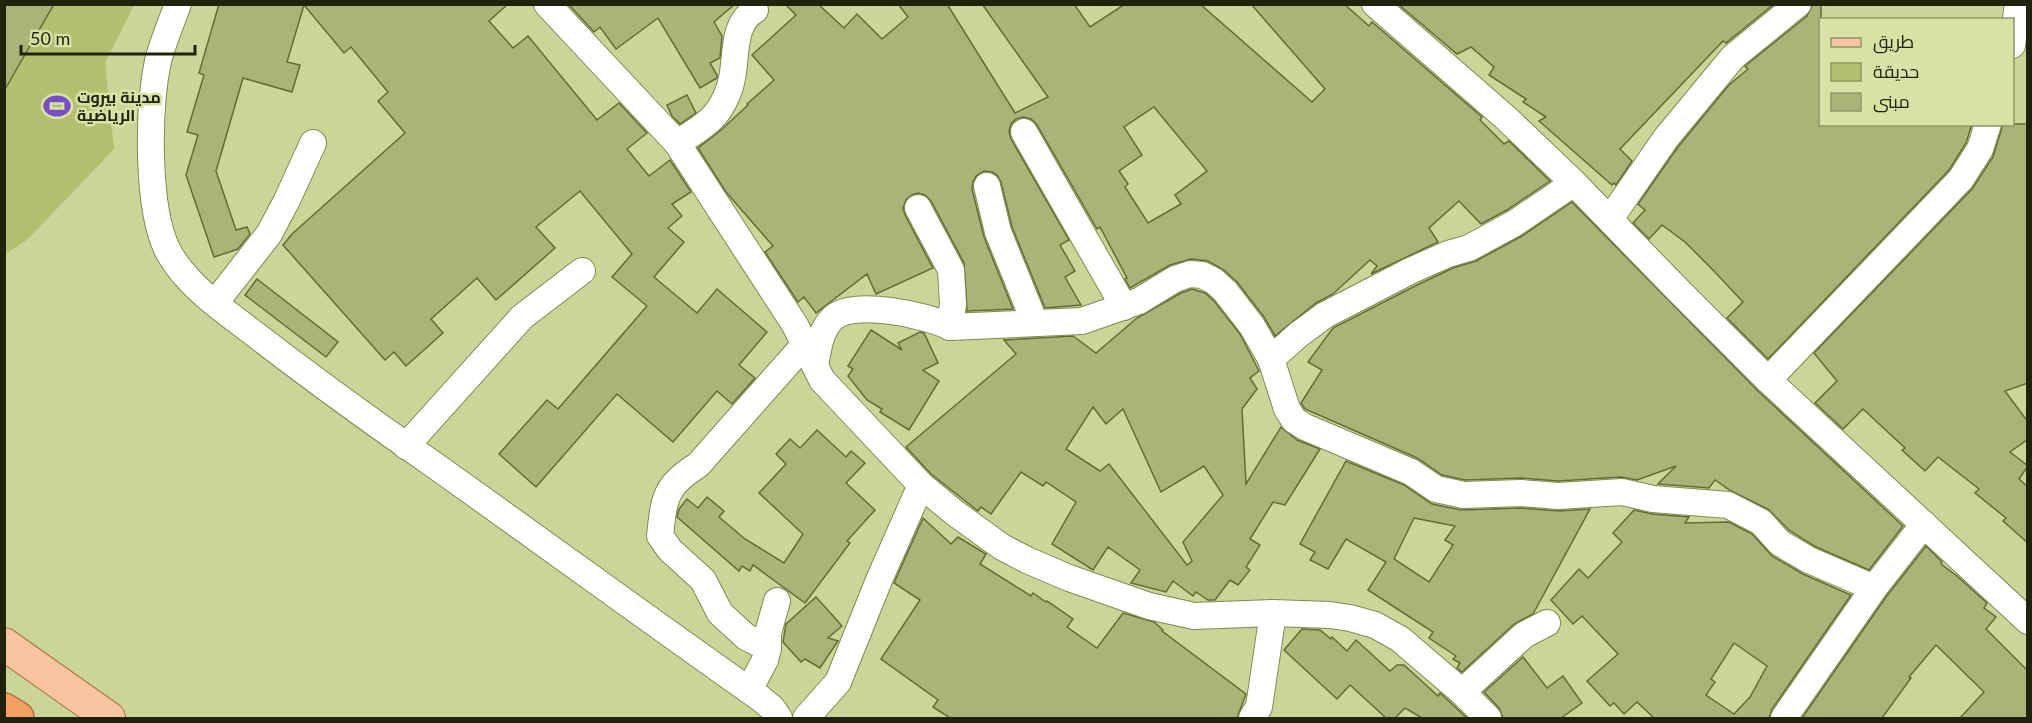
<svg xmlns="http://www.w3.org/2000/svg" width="2032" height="723" viewBox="0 0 2032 723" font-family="Lato,Cairo,sans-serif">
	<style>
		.green { fill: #b3be6e }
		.building { fill: #aab478; stroke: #646c32; stroke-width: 1.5; fill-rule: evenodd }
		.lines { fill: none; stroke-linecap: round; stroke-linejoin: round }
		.minor-casing { stroke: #818a4f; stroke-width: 28 }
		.major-casing { stroke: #aa7443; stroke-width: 34 }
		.highway-casing { stroke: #aa7443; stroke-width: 36 }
		.minor { stroke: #fff; stroke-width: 26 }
		.major { stroke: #f8c5a0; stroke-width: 32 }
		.highway { stroke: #f49f61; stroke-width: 33 }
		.labels { text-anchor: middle; stroke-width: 5; stroke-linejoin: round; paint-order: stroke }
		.poi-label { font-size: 16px; font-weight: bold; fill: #20230b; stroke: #d8e2a4; text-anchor: start }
	</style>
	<rect width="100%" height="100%" fill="#cbd598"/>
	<polygon class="green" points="5,5 134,5 105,63 114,149 27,240 5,254"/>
	<g class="building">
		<polygon points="4,4 54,4 4,91"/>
		<polygon points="219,4 508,4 489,21 513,48 528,36 597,120 619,103 647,133 627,149 649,176 670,160 691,192 672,204 682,216 668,228 684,242 654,277 697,313 717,289 767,332 739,365 755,378 732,404 717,391 673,442 617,394 536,487 499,454 547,400 558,409 647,306 612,277 632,254 580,191 536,227 555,248 496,300 477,278 431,319 443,333 406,366 394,352 385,360 283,245 292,234 405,133 378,101 388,92 351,47 344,53 304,5 287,62 300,65 292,92 243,78 216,171 236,230 247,227 250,234 238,249 214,257 186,175 198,135 187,132 204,75 199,73"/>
		<polygon points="572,4 735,4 714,22 722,36 720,58 710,63 717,75 717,78 700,88 658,18 616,49 600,27 594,32 570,6"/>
		<path d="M785,4H818L844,28L857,14L882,39L908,17L898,4H947L1015,113L1048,97L982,4H1074L1090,27L1125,4H1200L1312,102L1325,89L1251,4H1344L1369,26L1372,22L1482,117L1480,120L1504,144L1509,141L1550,181L1507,210L1481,224L1459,201L1429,228L1438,242L1371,274L1377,266L1370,260L1333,294L1316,303L1275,336L1264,317L1237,282L1224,270L1208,261L1191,259L1170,265L1130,288L1125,279L1127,278L1100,227L1097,229L1037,125L1031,119L1023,117L1016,119L1011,124L1009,131L1011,139L1069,240L1060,245L1075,271L1065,277L1081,305L1045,308L1012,227L1001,182L997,175L992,172L984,171L976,176L973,182L972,189L984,237L1013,309L967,311L964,263L931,201L925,195L918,193L912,195L906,200L903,208L905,215L933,268L876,294L867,274L816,313L804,297L798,302L765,252L773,246L726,192L698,148L720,131L748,105L747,104L774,80L752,55L796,15ZM1154,107L1207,171L1175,195L1181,204L1148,223L1125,187L1128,184L1119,171L1142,155L1124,127Z"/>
		<polygon points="1398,4 1774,4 1726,43 1723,41 1620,149 1632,161 1616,185 1614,183 1612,185 1539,121 1546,117 1523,102 1526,99 1489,75 1494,67 1471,47 1457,54"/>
		<polygon points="1813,4 1821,4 1821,124 1972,124 1966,143 1949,170 1768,359 1727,318 1743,302 1712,269 1685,242 1662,225 1649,239 1633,223 1645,210 1638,204 1678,147 1729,85 1748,69 1745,66 1807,16"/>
		<polygon points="687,95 696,113 680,124 672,116 667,105"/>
		<polygon points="2003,124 2028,124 2028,383 2005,391 2028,422 2028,439 2010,452 2028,466 2019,479 2028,487 2028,543 2003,521 2006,518 1975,493 1979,489 1938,457 1925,471 1902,450 1905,448 1863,409 1843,429 1815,403 1837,381 1814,353 1972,189 1993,157"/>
		<polygon points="1572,202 1758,391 1903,526 1869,570 1816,547 1790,531 1768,509 1731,491 1715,480 1709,488 1658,484 1676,466 1637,480 1621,477 1558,481 1521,478 1465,480 1442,475 1417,458 1305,409 1301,403 1322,370 1308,362 1333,328 1417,285 1453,268 1476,261 1522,236"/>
		<polygon points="257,279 338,342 326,357 245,295"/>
		<path d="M1192,289L1205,293L1214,301L1240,334L1259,371L1250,378L1257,389L1242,409L1246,484L1281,427L1297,440L1320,449L1285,505L1273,502L1250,539L1260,545L1246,567L1250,570L1238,585L1230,580L1215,600H1208L1196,592L1193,596L1173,581L1166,592L1131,583L1140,570L1108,547L1093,570L1052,544L1076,502L1046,482L1043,486L1021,472L991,514L981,507L978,511L931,474L906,447L1016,354L1004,340L1073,336L1096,353L1137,318L1181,293ZM1093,407L1106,424L1123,409L1161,492L1204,466L1223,495L1183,542L1192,561L1187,565L1109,464L1100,471L1066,449Z"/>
		<polygon points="871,330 902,350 898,343 920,332 924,333 938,363 923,370 939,381 909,430 880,412 882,409 867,400 848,376 853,369 848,366"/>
		<polygon points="817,430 846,457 851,451 865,463 846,483 875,510 847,541 850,543 805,603 753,565 750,571 742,566 739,571 677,517 679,509 687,499 698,508 707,497 724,511 719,517 745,539 784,563 803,534 759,493 786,464 776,454 790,439 800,448"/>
		<path d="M1346,461L1404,485L1432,504L1461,510L1521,508L1559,511L1590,509L1533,614L1514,624L1462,672L1457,668L1460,663L1453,659L1456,656L1429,638L1433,632L1368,590L1386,562L1346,539L1328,569L1310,560L1315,552L1300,544ZM1414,518L1455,526L1445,540L1453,545L1429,582L1394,559Z"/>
		<path d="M1634,510L1652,514L1689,517L1685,523L1729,522L1752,534L1772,556L1803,574L1851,595L1772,709L1769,718H1654L1637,702L1624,714L1614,703L1610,706L1587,681L1618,654L1582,616L1573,624L1551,600L1579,569L1588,578L1622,542L1613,533ZM1734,643L1767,666L1750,697L1734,714L1706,695L1715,682L1711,679Z"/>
		<polygon points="923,518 951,544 958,537 986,554 980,564 1031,596 1033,593 1046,602 1047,601 1073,619 1067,627 1097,648 1123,613 1154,622 1163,630 1162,631 1246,694 1237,718 950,718 933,707 938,700 881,659 920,600 894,583"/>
		<polygon points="1926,546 1942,562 1941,564 1957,576 1987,603 1984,608 1996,617 1986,629 2028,671 2028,718 1960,718 1984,692 1936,645 1909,677 1911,678 1882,718 1802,718 1886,597"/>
		<polygon points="816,597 842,626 828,638 838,641 820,668 805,659 801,662 783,642 786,624"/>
		<polygon points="1302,629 1320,630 1331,639 1332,637 1347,651 1356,640 1390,671 1397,665 1404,665 1438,696 1440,693 1467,718 1422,718 1405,708 1395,718 1386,718 1350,685 1337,699 1284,650"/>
		<polygon points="1523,657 1547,688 1563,676 1582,703 1561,718 1503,718 1499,708 1484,692"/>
	</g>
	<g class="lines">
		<defs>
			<g id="minor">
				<path d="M178,4C171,23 163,42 158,61C148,108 146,211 169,253C189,288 225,311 256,335C313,379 371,421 430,462C540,540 649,620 760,698L772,708L779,718"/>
				<polyline points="547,4 677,143 795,325 822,380 921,485 955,513 1002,547 1027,560 1069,578 1149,606 1194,616 1273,613 1330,615 1350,618 1375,625 1400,639 1462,692 1488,718"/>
				<polyline points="1375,4 1506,118 1574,183 1677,289 1768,380 2028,621"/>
				<polyline points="2012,45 2018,4"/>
				<polyline points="1024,132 1124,307"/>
				<path d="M677,143C690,135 704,127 714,116C723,106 730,90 732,78C737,55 732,24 755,10"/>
				<polyline points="987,186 998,232 1035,323"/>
				<polyline points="918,208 951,270 953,304 950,327"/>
				<polyline points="1610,219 1666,138 1733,57 1798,4"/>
				<polyline points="215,303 269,234 287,200 313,143"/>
				<polyline points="1271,359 1298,335 1325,315 1410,271 1448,254 1469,248 1515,223 1574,183"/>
				<path d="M815,366C818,350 820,330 833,318C853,299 927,315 950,327L1082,321L1139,301L1175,279L1190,274L1202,275L1214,281L1225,291L1252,326L1271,359L1287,409L1294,420L1305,427L1411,472L1436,489L1464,495L1521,493L1558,496L1622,492L1653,499L1728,505L1761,522L1780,543L1809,560L1874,588"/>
				<polyline points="1768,380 1961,179 1980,149 1988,124"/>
				<polyline points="406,446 522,317 582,271"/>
				<polyline points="768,648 768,633 777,601"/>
				<path d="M749,690L765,660L768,648L746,637L720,613L703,580L670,550L660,536C664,499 664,486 698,465L805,344"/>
				<polyline points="1462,692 1524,635 1547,623"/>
				<polyline points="806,718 838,682 879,580 921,485"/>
				<polyline points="1252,718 1259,707 1273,613"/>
				<polyline points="1784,718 1874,588 1924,524"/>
			</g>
			<polyline id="major" points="4,644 109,718"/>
			<polyline id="highway" points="4,710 17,718"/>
		</defs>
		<use href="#minor" class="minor-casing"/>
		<use href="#major" class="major-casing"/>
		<use href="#highway" class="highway-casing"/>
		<use href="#minor" class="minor"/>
		<use href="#major" class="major"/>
		<use href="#highway" class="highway"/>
	</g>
	<defs>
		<symbol id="stadium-bare" viewBox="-9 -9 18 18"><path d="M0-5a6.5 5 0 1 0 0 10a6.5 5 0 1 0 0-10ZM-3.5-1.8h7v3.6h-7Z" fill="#784ec7" stroke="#d8e2a4" stroke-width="2.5" paint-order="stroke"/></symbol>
	</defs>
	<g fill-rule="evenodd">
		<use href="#stadium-bare" x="38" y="87" width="38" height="38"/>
	</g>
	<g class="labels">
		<g class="poi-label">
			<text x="77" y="103">مدينة بيروت<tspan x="77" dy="18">الرياضية</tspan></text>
		</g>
	</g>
	<rect width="2032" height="723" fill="none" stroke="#20230b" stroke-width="12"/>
	<rect x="1819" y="18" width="195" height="108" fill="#d8e2a4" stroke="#8e9667" stroke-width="1.5"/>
	<rect x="1831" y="38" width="30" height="9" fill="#f8c5a0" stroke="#8e9667" stroke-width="1.5"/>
	<text x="1873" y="48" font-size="18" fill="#20230b">طريق</text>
	<rect x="1831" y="63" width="30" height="18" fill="#b3be6e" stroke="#8e9667" stroke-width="1.5"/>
	<text x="1873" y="78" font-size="18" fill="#20230b">حديقة</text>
	<rect x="1831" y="93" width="30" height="18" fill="#aab478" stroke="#8e9667" stroke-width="1.5"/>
	<text x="1873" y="108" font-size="18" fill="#20230b">مبنى</text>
	<path d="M21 45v9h174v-9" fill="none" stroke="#20230b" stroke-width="3"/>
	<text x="30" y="45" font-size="18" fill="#20230b" stroke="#d8e2a4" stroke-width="4.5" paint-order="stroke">50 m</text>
</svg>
